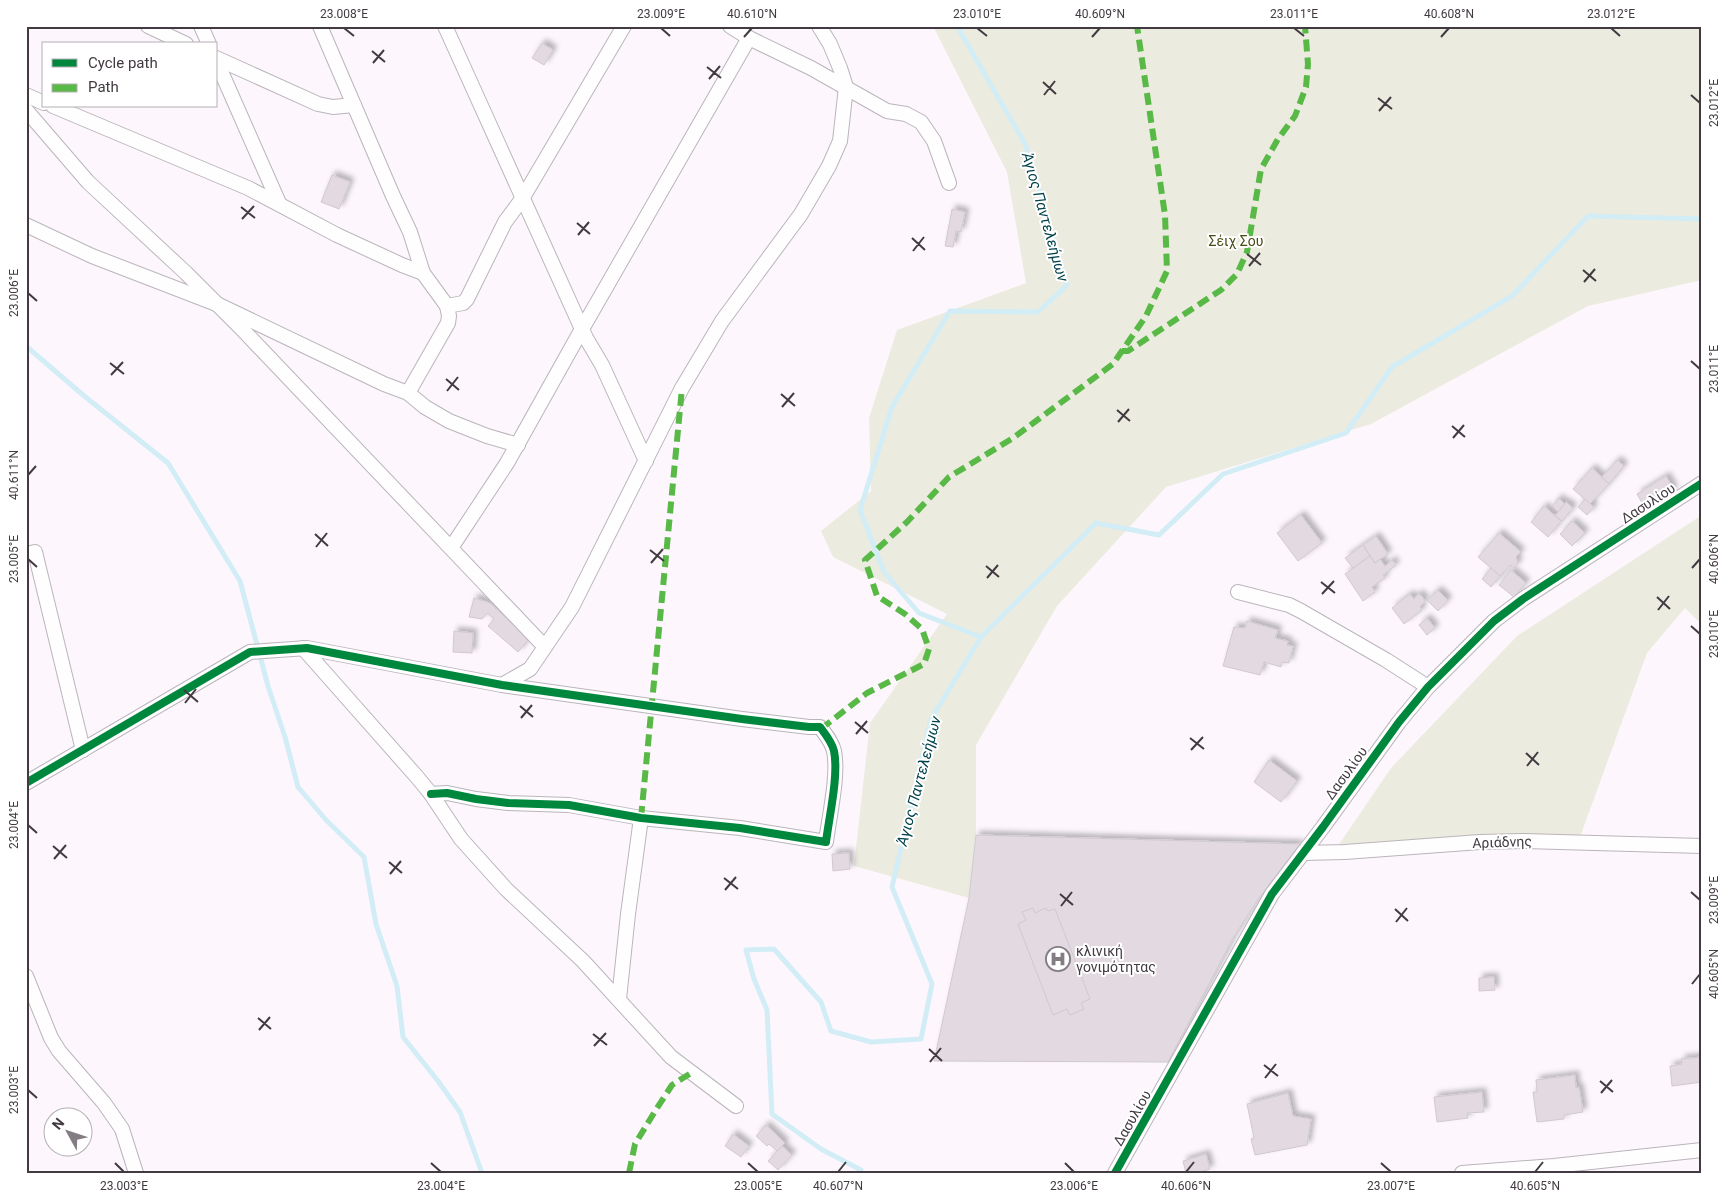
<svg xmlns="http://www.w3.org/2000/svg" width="1728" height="1199" viewBox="0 0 1728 1199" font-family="Roboto,sans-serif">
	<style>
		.green { fill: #ecebdf }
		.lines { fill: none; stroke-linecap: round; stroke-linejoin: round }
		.stream { stroke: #d2edf5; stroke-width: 5 }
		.building { fill: #e2d9e1; stroke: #d0cad0; filter: url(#shadow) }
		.minor-casing { stroke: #bab5ba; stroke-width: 16 }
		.minor { stroke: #fffeff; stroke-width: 14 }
		.quiet { stroke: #58b947; stroke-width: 6; stroke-dasharray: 12 6; stroke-linecap: butt }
		.cycleway-casing { stroke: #fff; stroke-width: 11 }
		.cycleway { stroke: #00873e; stroke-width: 8 }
		.ticks { fill: none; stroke: #413a41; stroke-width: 2 }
		.labels { text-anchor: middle; stroke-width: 4; stroke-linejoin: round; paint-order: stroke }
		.park-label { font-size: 14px; fill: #494b15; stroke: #fff }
		.street-label { font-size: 14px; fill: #413a41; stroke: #fff }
		.poi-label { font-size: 14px; fill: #413a41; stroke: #fff; text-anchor: start }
		.water-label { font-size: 15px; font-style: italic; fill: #01414a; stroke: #fff }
		.neatline { fill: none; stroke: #413a41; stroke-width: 2 }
		.ticks-label { font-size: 12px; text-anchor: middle; fill: #413a41 }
	</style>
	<defs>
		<filter id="shadow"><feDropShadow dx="4" dy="-4" stdDeviation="2.5" flood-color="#0004"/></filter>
	</defs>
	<rect width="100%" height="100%" fill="#fdf7fd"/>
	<g class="green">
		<polygon points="933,26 1702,26 1702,280 1588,306 1371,424 1166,487 1057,606 976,745 976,835 969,898 854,866 870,723 947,614 833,557 821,531 871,491 869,418 897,330 1026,283 1007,172"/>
		<polygon points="1702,515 1702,625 1685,608 1647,653 1580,837 1510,834 1338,846 1391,768 1517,636"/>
	</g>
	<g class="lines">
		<g class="stream">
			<polyline points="26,346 83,395 168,463 240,581 268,686 285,737 298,787 326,820 364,857 376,924 397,986 403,1037 438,1081 460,1112 482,1173"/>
			<polyline points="981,637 1096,523 1159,535 1223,474 1346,433 1392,367 1512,296 1588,216 1702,219"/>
			<polyline points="860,1173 861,1170 821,1149 772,1114 767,1010 754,979 746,950 774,949 821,1002 831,1031 871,1042 921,1039 932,984 892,887 931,719 981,637 919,613 884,572 860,510 892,407 950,311 1038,312 1067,285 1026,146 957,26"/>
		</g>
	</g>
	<g class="building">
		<polygon points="542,43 553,50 544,65 532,58"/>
		<polygon points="332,175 350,182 339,209 321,202"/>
		<polygon points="952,209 965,212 961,232 956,231 953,247 945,246"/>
		<polygon points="1617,460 1624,466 1609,484 1602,477"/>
		<polygon points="1592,468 1609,484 1590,504 1573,489"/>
		<polygon points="1666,476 1674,490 1645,508 1637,494"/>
		<polygon points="1559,498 1565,504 1558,512 1552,506"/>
		<polygon points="1585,499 1594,507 1587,515 1578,507"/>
		<polygon points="1566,502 1573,508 1562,521 1555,516"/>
		<polygon points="1544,506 1561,521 1548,537 1531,522"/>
		<polygon points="1301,515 1322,543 1298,561 1277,533"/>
		<polygon points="1572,521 1585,533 1572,546 1560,534"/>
		<polygon points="1499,533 1521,552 1516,557 1518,563 1514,568 1510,565 1500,576 1478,557"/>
		<polygon points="1376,536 1388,554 1375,563 1363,545"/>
		<polygon points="1363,545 1370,556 1353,568 1345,558"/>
		<polygon points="1370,556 1375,563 1380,559 1385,566 1392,560 1396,565 1383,575 1385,578 1372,587 1375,592 1363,601 1345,574"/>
		<polygon points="1491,568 1500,576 1491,587 1482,579"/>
		<polygon points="1511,570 1526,583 1514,597 1499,585"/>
		<polygon points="1438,590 1448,600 1438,611 1427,600"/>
		<polygon points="1410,594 1414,599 1418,594 1421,595 1425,601 1420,607 1422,610 1404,624 1392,608"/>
		<polygon points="474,598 490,603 529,639 518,652 488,626 494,619 487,613 482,619 469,617"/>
		<polygon points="1427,618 1435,628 1427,635 1419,625"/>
		<polygon points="1247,621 1278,630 1275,638 1288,641 1287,645 1293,646 1289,663 1282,662 1281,667 1264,662 1260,675 1223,666 1234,627 1245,628"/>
		<polygon points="454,631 473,633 472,653 453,652"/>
		<polygon points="1269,760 1297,781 1281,802 1254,782"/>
		<polygon points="976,835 1300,844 1259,898 1233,938 1168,1062 934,1061 969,898"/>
		<polygon points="849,853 850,869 833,871 832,854"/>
		<polygon points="1033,908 1035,913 1046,908 1048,911 1055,909 1090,999 1081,1003 1084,1009 1070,1015 1067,1009 1053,1015 1018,924 1026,920 1022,912"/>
		<polygon points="1494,977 1495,990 1479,991 1479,978"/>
		<polygon points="1702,1057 1702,1082 1672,1086 1670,1066 1682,1064 1681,1059"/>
		<polygon points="1575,1075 1576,1088 1579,1087 1583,1112 1564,1115 1564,1119 1537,1122 1533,1092 1537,1092 1536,1080"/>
		<polygon points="1482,1092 1484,1112 1467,1113 1468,1118 1437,1122 1434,1097"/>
		<polygon points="1288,1093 1293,1116 1311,1119 1307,1145 1255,1155 1251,1139 1254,1138 1247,1104"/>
		<polygon points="766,1125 785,1143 777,1151 769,1144 767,1146 756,1136"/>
		<polygon points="733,1134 749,1146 741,1157 725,1146"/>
		<polygon points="782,1146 792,1155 778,1170 768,1161"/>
		<polygon points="1206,1154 1210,1169 1197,1173 1186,1173 1183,1161"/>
	</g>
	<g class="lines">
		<defs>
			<g id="minor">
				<polyline points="148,26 186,44"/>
				<polyline points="201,26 209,44"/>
				<polyline points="320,26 393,196 410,232 423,273 447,306"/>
				<polyline points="445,26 586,338 602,365 646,461"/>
				<polyline points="730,26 749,38 811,68 887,111 906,114 921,122 934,141 949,183"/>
				<polyline points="216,58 318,104 333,107 354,105"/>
				<polyline points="216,60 279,203"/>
				<polyline points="26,95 44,103"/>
				<polyline points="53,106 248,188 337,235 402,265 423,273"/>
				<polyline points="26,110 88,182 186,273 240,327 545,647"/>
				<polyline points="26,225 92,256 219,305 384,384 408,393 425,407 449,421 487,436 518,445"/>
				<polyline points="408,393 448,323 449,316 447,306 463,303 467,299 505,222 522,199 624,26"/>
				<polyline points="451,548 507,463 582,329 749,38"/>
				<polyline points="26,554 35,552 83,750"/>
				<polyline points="1238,592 1289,605 1301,611 1386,660 1428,687"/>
				<polyline points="303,648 417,777 431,794 461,839 506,889 583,961 671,1057 736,1106"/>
				<polyline points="502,685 530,669 572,607 682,388 722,321 801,214 829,166 840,141 846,87 840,68 830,44 819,26"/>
				<path d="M26,783L250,652L307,648L502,685L742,719L809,727H820C826,735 832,742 834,751C839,775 829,817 826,842L740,828L641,818L569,805L508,803L476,799L447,793L431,794"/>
				<polyline points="1303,853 1345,852 1480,842 1524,841 1702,846"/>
				<polyline points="26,976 51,1038 59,1051 104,1103 122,1129 136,1173"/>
				<polyline points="619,999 628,914 641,818"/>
				<polyline points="1115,1173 1272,894 1323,827 1399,722 1428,687 1494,621 1523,599 1702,483"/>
				<polyline points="1462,1173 1554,1166 1702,1150"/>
			</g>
		</defs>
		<use href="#minor" class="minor-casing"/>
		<use href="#minor" class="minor"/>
		<g class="quiet">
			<polyline points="1122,351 1128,351 1221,290 1237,274 1247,252 1261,169 1278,139 1295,116 1306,87 1308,64 1305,26"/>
			<polyline points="820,727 826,725 867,693 924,664 929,649 922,629 905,614 877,596 865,560 907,522 949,477 1013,438 1113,364 1146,316 1167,271 1165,215 1137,26"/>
			<polyline points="641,818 682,388"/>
			<polyline points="629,1173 635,1144 657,1108 672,1085 691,1073"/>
		</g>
		<defs>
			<g id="cycleway">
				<path d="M26,783L250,652L307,648L502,685L742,719L809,727H820C826,735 832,742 834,751C839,775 829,817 826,842L740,828L641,818L569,805L508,803L476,799L447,793L431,794"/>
				<polyline points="1115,1173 1272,894 1323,827 1399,722 1428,687 1494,621 1523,599 1702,483"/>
			</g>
		</defs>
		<use href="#cycleway" class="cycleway-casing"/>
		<use href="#cycleway" class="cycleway"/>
	</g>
	<path class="ticks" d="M344,28L354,36M661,28L670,36M977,28L987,36M1294,28L1304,36M1611,28L1620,36M744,37L752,28M1092,37L1100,28M1441,37L1449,28M372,51L385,62M373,63L384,50M707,67L721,78M709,79L720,66M1043,82L1056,94M1044,95L1055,81M1691,95L1700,103M1378,98L1392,109M1379,111L1391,97M241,207L255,218M242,219L254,206M577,223L590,234M578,235L589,222M912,238L925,250M913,251L924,237M1247,254L1261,265M1249,266L1260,253M1583,270L1596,281M1584,282L1595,269M28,293L37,301M1691,361L1700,369M110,363L124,374M111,375L123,362M446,379L459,390M447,391L458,377M781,394L795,406M782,407L794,393M1117,410L1130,421M1118,422L1129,409M1452,426L1465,437M1453,438L1464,425M28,475L36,466M315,534L328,546M316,547L327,533M650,550L664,561M28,559L37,567M651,563L663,549M986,566L999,577M1692,568L1700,559M987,578L998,565M1321,582L1335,593M1322,594L1334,581M1657,597L1670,609M1658,610L1669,596M1691,626L1700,634M184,690L198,702M185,703L196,689M520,706L533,717M521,718L532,705M855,722L868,733M856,734L867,721M1190,738L1204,749M1191,750L1203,737M1526,753L1539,765M1527,766L1538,752M28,825L37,833M53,846L67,858M54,859L66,845M389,862L402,873M390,874L401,861M724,878L738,889M725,890L736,877M1691,892L1700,900M1060,894L1073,905M1061,906L1072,892M1395,909L1408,921M1396,922L1407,908M1692,984L1700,974M258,1018L271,1029M259,1030L270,1017M593,1034L607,1045M594,1046L606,1033M929,1049L942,1061M930,1062L941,1048M1264,1065L1278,1076M1265,1078L1276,1064M1600,1081L1613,1092M28,1090L37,1098M1601,1093L1612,1080M115,1163L124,1172M431,1163L441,1172M748,1163L758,1172M1065,1163L1074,1172M1381,1163L1391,1172M838,1172L846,1162M1186,1172L1194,1162M1535,1172L1543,1162"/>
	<defs>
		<symbol id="hospital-ring" viewBox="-11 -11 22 22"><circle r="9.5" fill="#fff" stroke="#837c83" stroke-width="1.5"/><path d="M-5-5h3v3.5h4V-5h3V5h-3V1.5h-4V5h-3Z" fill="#837c83"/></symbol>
	</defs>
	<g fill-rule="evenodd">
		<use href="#hospital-ring" x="1044" y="945" width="28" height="28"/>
	</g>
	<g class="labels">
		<g class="park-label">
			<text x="1236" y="246">Σέιχ Σου</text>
		</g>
		<g class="street-label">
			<text transform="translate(1648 503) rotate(-33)" y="5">Δασυλίου</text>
			<text transform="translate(1346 773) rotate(-54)" y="5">Δασυλίου</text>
			<text transform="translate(1502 842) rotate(-2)" y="5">Αριάδνης</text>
			<text transform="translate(1132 1118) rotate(-60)" y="5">Δασυλίου</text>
		</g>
		<g class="poi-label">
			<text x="1076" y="956">κλινική<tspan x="1076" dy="16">γονιμότητας</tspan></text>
		</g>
		<g class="water-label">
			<text transform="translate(1045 217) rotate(74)" y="5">Άγιος Παντελεήμων</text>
			<text transform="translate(919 781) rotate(-75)" y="5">Άγιος Παντελεήμων</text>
		</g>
	</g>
	<rect width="1728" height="1199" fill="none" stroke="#ffffff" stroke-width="55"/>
	<rect x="42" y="42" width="175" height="65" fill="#ffffff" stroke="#b3b0b3"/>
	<rect x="52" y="59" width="25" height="8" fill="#00873e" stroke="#b3b0b3"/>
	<text x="88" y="68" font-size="15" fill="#413a41">Cycle path</text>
	<rect x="52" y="84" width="25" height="8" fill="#58b947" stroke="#b3b0b3"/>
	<text x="88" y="92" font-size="15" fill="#413a41">Path</text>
	<g transform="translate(68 1132) rotate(310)"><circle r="24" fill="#ffffff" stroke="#b3b0b3"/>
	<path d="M0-4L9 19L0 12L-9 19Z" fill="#837c83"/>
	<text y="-8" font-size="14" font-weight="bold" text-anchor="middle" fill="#413a41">N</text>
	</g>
	<rect x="28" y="28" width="1672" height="1144" class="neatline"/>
	<g class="ticks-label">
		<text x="344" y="18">23.008°E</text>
		<text x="661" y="18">23.009°E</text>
		<text x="752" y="18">40.610°N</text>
		<text x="977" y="18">23.010°E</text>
		<text x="1100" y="18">40.609°N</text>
		<text x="1294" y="18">23.011°E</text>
		<text x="1449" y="18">40.608°N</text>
		<text x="1611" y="18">23.012°E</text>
		<text transform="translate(1714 103) rotate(-90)" y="4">23.012°E</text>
		<text transform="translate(14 293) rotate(-90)" y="4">23.006°E</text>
		<text transform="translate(1714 369) rotate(-90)" y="4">23.011°E</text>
		<text transform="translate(14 475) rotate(-90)" y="4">40.611°N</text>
		<text transform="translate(1714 559) rotate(-90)" y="4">40.606°N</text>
		<text transform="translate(14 559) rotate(-90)" y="4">23.005°E</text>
		<text transform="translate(1714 634) rotate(-90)" y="4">23.010°E</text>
		<text transform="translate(14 825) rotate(-90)" y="4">23.004°E</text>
		<text transform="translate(1714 900) rotate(-90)" y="4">23.009°E</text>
		<text transform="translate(1714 974) rotate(-90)" y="4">40.605°N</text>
		<text transform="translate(14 1090) rotate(-90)" y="4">23.003°E</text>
		<text x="124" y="1190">23.003°E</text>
		<text x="441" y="1190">23.004°E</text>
		<text x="758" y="1190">23.005°E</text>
		<text x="838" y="1190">40.607°N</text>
		<text x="1074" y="1190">23.006°E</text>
		<text x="1186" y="1190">40.606°N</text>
		<text x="1391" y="1190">23.007°E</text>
		<text x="1535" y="1190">40.605°N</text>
	</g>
</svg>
